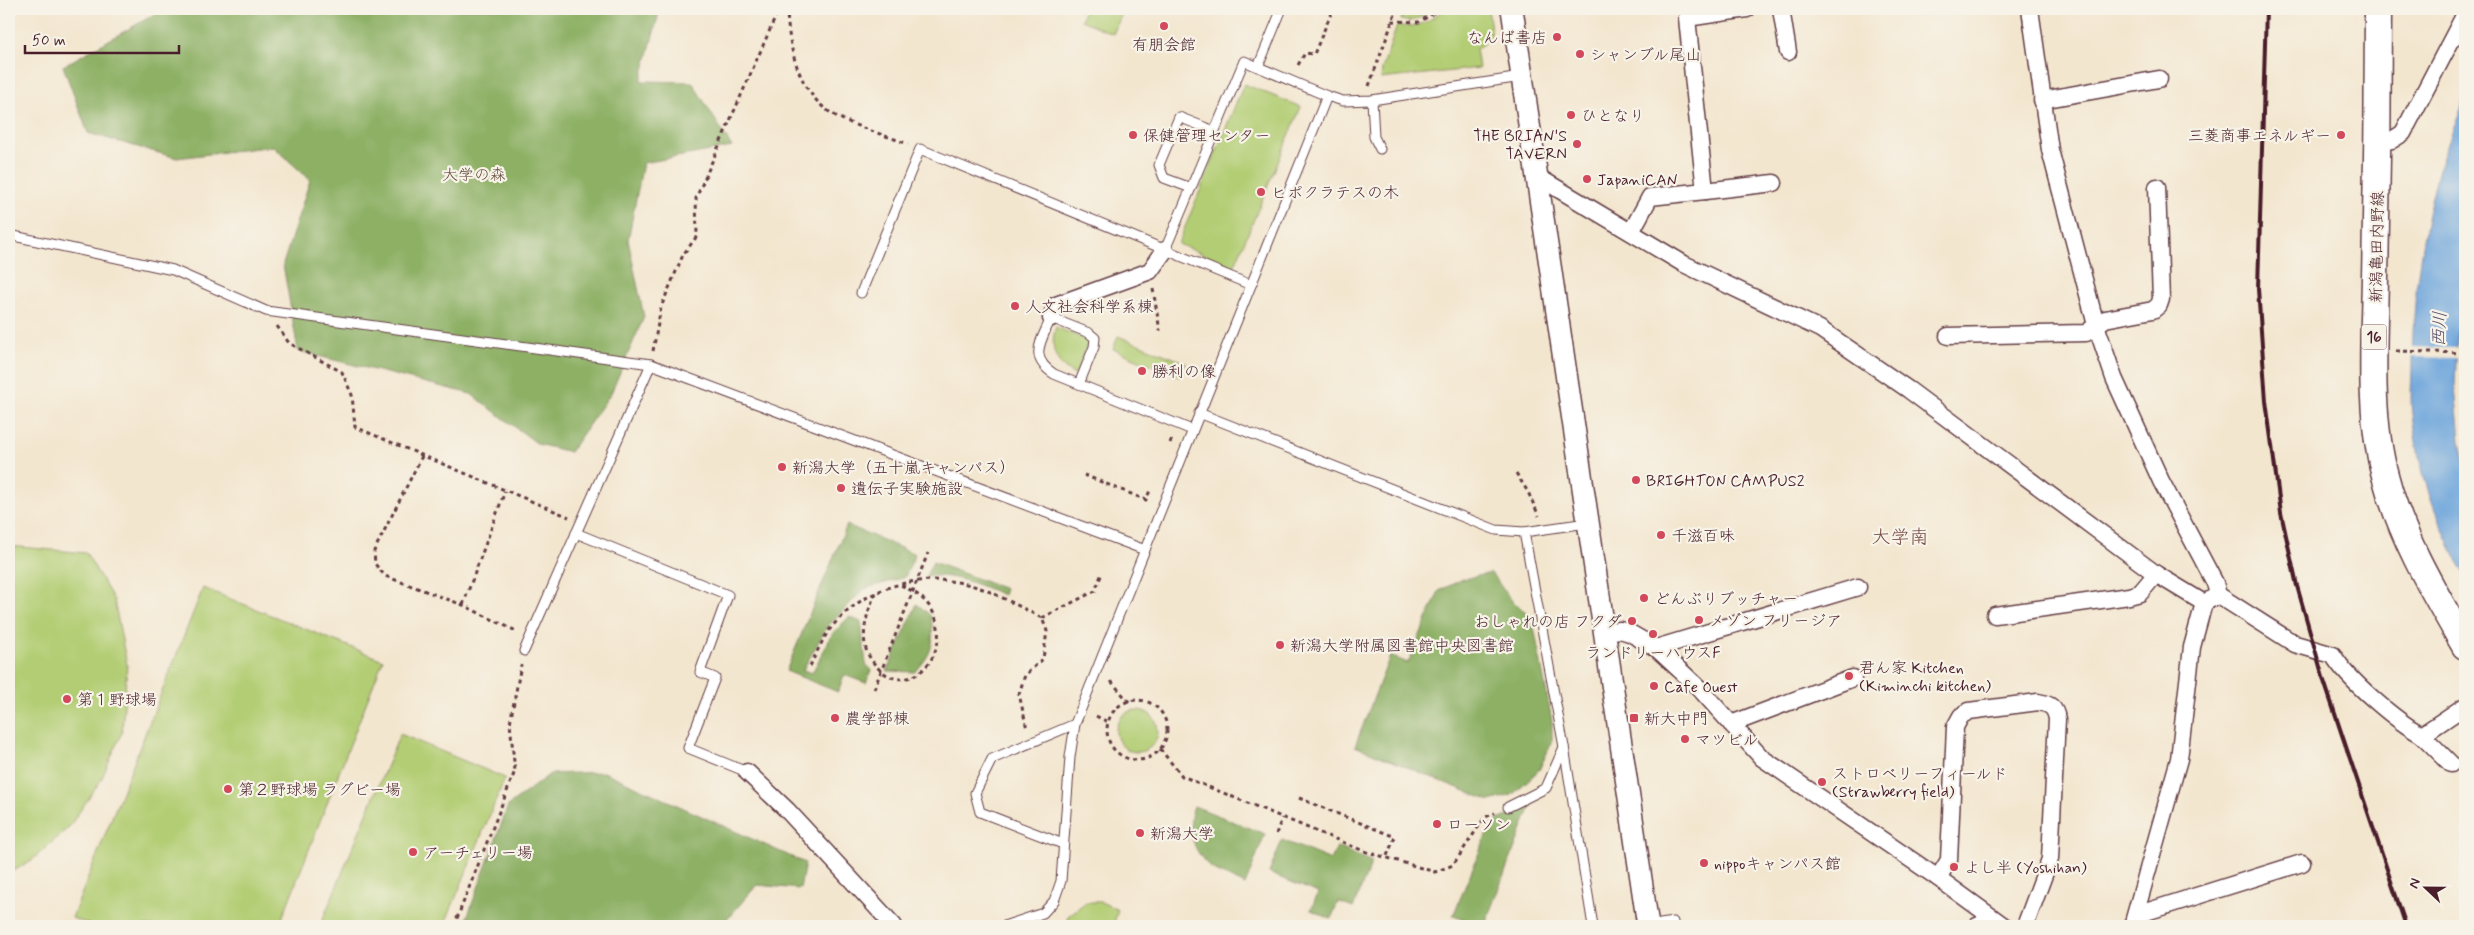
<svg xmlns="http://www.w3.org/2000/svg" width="2474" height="935" viewBox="0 0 2474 935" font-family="Mynerve,'Klee One',sans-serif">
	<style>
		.green { fill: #b2cd73; stroke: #7e764f }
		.forest { fill: #8db065; stroke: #6c6848 }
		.water { fill: #6ca4db; stroke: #5b6283 }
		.pier { fill: #f3e6cf }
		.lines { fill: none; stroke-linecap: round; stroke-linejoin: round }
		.service-casing { stroke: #633d44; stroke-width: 11 }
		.minor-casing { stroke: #633d44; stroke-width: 19 }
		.tertiary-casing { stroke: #633d44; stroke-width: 24 }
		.primary-casing { stroke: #633d44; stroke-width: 29 }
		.path { stroke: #633d44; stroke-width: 3; stroke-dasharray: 4 4; stroke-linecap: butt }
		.service { stroke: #fff; stroke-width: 9 }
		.minor { stroke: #fff; stroke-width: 16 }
		.tertiary { stroke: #fff; stroke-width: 21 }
		.primary { stroke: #fff; stroke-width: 26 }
		.rail { stroke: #4a1f2b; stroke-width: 4 }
		.poi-dot { fill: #d1495b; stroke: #f7f3e8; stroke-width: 2 }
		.labels { text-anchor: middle; stroke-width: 4.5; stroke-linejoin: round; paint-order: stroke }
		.shield { fill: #f7f3e8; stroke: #7e5f64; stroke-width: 1 }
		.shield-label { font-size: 15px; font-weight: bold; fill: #4a1f2b }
		.poi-label { font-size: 16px; fill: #4a1f2b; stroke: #f7f3e8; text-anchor: start }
		.park-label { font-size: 16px; fill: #644a3d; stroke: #f7f3e8 }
		.street-label { font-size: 16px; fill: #4a1f2b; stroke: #f7f3e8 }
		.water-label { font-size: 18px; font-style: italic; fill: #564e69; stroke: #f7f3e8 }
		.quarter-label { font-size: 19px; fill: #774c44; stroke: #f7f3e8 }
	</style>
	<rect width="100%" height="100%" fill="#f7f3e8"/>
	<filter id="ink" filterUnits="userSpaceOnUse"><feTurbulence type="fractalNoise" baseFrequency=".02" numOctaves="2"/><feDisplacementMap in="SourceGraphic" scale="10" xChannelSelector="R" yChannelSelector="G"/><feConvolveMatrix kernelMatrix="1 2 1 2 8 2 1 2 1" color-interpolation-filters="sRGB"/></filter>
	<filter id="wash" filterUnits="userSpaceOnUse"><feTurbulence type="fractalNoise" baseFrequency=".0096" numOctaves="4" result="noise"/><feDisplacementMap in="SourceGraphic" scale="20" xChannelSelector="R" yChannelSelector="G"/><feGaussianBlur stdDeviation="1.12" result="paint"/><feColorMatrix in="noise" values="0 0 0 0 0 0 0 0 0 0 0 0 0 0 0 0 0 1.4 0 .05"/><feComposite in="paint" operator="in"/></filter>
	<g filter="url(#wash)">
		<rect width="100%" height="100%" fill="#f3e6cf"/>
		<g class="green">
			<polygon points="1085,9 1124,9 1113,34 1081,20"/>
			<path d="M1404,9H1432C1421,17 1414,24 1401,20Z"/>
			<path d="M1443,9H1488L1492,37L1476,49L1479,68L1381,79L1382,69L1397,26C1419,27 1427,24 1443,9Z"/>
			<polygon points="1244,84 1301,107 1234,267 1178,244"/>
			<path d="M1056,327L1089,341L1075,375C1055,365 1049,347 1056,327Z"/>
			<polygon points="1118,336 1186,363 1180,377 1113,349"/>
			<polygon points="9,546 86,553 114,600 127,665 122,732 101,780 69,827 30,862 9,873"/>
			<polygon points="203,588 383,660 279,926 93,926 72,918"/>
			<circle cx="1137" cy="731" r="21"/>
			<polygon points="400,734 505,778 444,926 320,926"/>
			<polygon points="1086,902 1101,902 1118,910 1113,926 1066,926 1068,916"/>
		</g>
		<g class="forest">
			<polygon points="164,9 660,9 641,81 692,82 732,147 643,163 628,240 644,317 611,393 570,452 538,444 471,394 298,351 283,264 310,180 273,146 177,158 88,133 63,66"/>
			<polygon points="847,525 915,554 905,577 864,589 827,627 806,664 803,670 812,673 833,633 849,617 861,622 866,664 871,670 866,683 844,675 838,692 786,671"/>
			<path d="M933,562L1005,589L1003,595C979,584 953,574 926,576Z"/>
			<polygon points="1491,573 1512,601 1532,617 1552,721 1552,742 1539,770 1512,795 1490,801 1355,746 1390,656 1408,663 1439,591 1463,579"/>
			<path d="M917,604L931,616C934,643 934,652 915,672L887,671Z"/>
			<polygon points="604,772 805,863 800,889 757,885 721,926 464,926 508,806 550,774"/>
			<path d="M1194,806L1265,834L1245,885C1233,878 1217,874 1207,864C1192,848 1186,827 1194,806Z"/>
			<polygon points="1531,806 1484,926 1453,916 1488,831 1498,820"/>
			<polygon points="1282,840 1331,860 1337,847 1372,862 1353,908 1338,902 1331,919 1311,910 1318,893 1269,873"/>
		</g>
		<path class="water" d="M2465,98V245L2460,273L2455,386L2460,440L2465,467V574C2437,525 2418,470 2412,414C2410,398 2412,380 2412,364C2413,298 2421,233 2439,169C2446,145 2457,122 2465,98Z"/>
		<polygon class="pier" points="2410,347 2458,348 2458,358 2410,357"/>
	</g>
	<g filter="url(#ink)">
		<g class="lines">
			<defs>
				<g id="service">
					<polyline points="1258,67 1281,11"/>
					<polyline points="1372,100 1374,137 1380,149"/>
					<polyline points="1191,188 1164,178 1159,165 1179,117 1214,131"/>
					<polyline points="9,235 173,270 266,311 651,364 1145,550"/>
					<polyline points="1165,250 1244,61 1327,96"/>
					<polyline points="861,293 920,149 1251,285"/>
					<path d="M1079,384L1094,347L1095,338L1089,333L1051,318C1041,342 1028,357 1054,374L1192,430"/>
					<polyline points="1199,413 1496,530 1524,532 1564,747 1593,926"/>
					<polyline points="1524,532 1587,523"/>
					<polyline points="576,533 728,595 700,672 715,678 688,748 747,772"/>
					<polyline points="524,651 651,364"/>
					<polyline points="1508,807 1546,788 1564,747"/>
					<polyline points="1063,844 980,812 975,793 992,759 1075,724"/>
					<polyline points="1004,926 1043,913 1054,901 1061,881 1070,757 1075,724 1327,96 1343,101 1372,100 1521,77"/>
					<polyline points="1649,926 1673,922"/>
				</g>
				<g id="minor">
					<polyline points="1781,9 1788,52"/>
					<path d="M2030,9L2050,150L2096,325L2114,378L2161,481L2215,583L2218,595L2295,644L2333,655C2348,680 2396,721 2422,735L2465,706"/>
					<polyline points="2042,100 2159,79"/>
					<polyline points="2378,143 2392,140 2403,133 2465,14"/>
					<polyline points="1538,177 1684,264 1820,329 1909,390 2156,574 2204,603 2218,595"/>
					<polyline points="1705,191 1774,183"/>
					<polyline points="1631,232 1650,197 1705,191 1687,18 1747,9"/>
					<polyline points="1051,318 1056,305 1150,271 1165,250"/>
					<polyline points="1948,336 2086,333 2105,319 2153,310 2159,305 2161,299 2157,187"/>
					<polyline points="1995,615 2129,596 2140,593 2156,574"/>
					<polyline points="1605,632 1620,630 1630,633 1656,648 1698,687 1762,758 1938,878 2004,926"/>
					<polyline points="1656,648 1858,587"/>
					<polyline points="1731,724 1853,678"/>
					<polyline points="2422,735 2451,764"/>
					<polyline points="747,772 787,810 894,926"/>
					<path d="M1938,878L1949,860L1955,727L1961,716L1969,711L2038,702C2050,704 2055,707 2057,719L2050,859L2025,926"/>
					<polyline points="2136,915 2302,863"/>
					<polyline points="1977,926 1981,925 1988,915"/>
					<polyline points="2132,926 2179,759 2192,647 2204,603"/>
				</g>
				<polyline id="tertiary" points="1512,9 1648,926"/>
				<path id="primary" d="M2378,9C2378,98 2377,187 2375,277C2374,343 2368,415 2386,479C2402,539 2434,592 2465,646"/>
			</defs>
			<use href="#service" class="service-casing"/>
			<use href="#minor" class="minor-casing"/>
			<use href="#tertiary" class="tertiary-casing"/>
			<use href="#primary" class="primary-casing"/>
			<g class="path">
				<path d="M787,9C788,47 799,96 836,116C858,128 885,135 908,144"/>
				<polyline points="1392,21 1419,22 1440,9"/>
				<polyline points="1298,65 1305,53 1314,54 1333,9"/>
				<polyline points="1369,86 1397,9"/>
				<polyline points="1153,289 1160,331"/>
				<polyline points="277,326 289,343 342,372 352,395 355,427 569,517"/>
				<polyline points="653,351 661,307 683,255 697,236 696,198 779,9"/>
				<polyline points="2396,351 2465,353"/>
				<polyline points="1170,443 1173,436"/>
				<polyline points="422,456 374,551 375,564 385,576 463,605 518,632"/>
				<polyline points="1516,473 1528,492 1539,516"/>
				<polyline points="1084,475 1146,500 1151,488"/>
				<path d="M876,593C867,610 859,639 869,656C910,725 984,619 900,585"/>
				<polyline points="463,605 505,491"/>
				<polyline points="1042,618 1095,591 1102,573"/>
				<path d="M810,666C816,654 822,640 830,629C867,583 928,569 983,589C1003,597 1022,608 1042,618L1047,631L1043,659L1025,675L1019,694L1027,729"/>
				<polyline points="1111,681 1129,702"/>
				<polyline points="874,689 928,553"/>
				<circle cx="1137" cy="730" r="30"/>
				<polyline points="1096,716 1108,722"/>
				<polyline points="1160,749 1182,776 1364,851 1435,872 1453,865 1485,817 1495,813"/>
				<polyline points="1299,798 1395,837 1386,858"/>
				<polyline points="1276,834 1282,818"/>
				<polyline points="454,926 515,771 510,723 521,665"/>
			</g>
			<use href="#service" class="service"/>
			<use href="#minor" class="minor"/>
			<use href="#tertiary" class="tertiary"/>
			<use href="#primary" class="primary"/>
			<polyline class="rail" points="2266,9 2258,289 2266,401 2281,513 2297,586 2324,681 2406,926"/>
		</g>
	</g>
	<g class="poi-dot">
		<circle cx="1164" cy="26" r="5"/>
		<circle cx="1557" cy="37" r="5"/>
		<circle cx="1580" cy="54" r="5"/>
		<circle cx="1571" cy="115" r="5"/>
		<circle cx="1133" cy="135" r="5"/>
		<circle cx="2341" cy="135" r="5"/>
		<circle cx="1577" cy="144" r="5"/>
		<circle cx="1587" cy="179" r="5"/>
		<circle cx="1261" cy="192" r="5"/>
		<circle cx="1015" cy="306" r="5"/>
		<circle cx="1142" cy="371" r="5"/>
		<circle cx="782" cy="467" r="5"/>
		<circle cx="1636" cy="480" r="5"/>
		<circle cx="841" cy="488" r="5"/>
		<circle cx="1661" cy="535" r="5"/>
		<circle cx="1644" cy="598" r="5"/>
		<circle cx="1699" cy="620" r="5"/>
		<circle cx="1632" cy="621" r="5"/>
		<circle cx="1653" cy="634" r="5"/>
		<circle cx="1280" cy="645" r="5"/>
		<circle cx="1849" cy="676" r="5"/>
		<circle cx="1654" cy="686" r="5"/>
		<circle cx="67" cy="699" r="5"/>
		<circle cx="835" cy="718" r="5"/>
		<rect x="1629" y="713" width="10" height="10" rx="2.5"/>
		<circle cx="1685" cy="739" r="5"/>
		<circle cx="1822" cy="782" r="5"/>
		<circle cx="228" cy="789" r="5"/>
		<circle cx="1437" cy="824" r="5"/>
		<circle cx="1140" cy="833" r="5"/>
		<circle cx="413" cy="852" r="5"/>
		<circle cx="1704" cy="863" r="5"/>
		<circle cx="1954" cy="867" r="5"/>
	</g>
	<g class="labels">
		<rect class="shield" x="2361.5" y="324.5" width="25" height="25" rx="4"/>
		<g class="shield-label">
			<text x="2374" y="342">16</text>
		</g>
		<g class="poi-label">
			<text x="1547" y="43" text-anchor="end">なんば書店</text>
			<text x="1164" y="50" text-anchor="middle">有朋会館</text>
			<text x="1590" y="60">シャンブル尾山</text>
			<text x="1581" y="121">ひとなり</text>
			<text x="1143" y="141">保健管理センター</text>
			<text x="1567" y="141" text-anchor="end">THE BRIAN'S<tspan x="1567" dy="18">TAVERN</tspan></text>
			<text x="2331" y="141" text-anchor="end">三菱商事エネルギー</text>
			<text x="1597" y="185">JapaniCAN</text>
			<text x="1271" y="198">ヒポクラテスの木</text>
			<text x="1025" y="312">人文社会科学系棟</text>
			<text x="1152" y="377">勝利の像</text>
			<text x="792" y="473">新潟大学（五十嵐キャンパス）</text>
			<text x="1646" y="486">BRIGHTON CAMPUS2</text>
			<text x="851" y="494">遺伝子実験施設</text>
			<text x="1671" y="541">千滋百味</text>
			<text x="1654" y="604">どんぶりブッチャー</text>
			<text x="1709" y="626">メゾン フリージア</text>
			<text x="1622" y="627" text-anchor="end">おしゃれの店 フクダ</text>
			<text x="1290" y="651">新潟大学附属図書館中央図書館</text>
			<text x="1653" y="658" text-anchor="middle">ランドリーハウスF</text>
			<text x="1859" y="673">君ん家 Kitchen<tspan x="1859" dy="18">(Kiminchi kitchen)</tspan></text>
			<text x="1664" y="692">Cafe Ouest</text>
			<text x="77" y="705">第１野球場</text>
			<text x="845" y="724">農学部棟</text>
			<text x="1644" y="724">新大中門</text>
			<text x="1695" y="745">マツビル</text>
			<text x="1832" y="779">ストロベリーフィールド<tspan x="1832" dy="18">(Strawberry field)</tspan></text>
			<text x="238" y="795">第２野球場 ラグビー場</text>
			<text x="1447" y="830">ローソン</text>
			<text x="1150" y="839">新潟大学</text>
			<text x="423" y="858">アーチェリー場</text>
			<text x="1714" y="869">nippoキャンパス館</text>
			<text x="1964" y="873">よし半 (Yoshihan)</text>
		</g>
		<g class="park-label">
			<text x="474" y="180">大学の森</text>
		</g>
		<g class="street-label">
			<text transform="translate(2376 247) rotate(-89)" y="6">新潟亀田内野線</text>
		</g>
		<g class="water-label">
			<text transform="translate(2439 329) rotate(-88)" y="6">西川</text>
		</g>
		<g class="quarter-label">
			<text x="1900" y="543">大学南</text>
		</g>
	</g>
	<rect width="2474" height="935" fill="none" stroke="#f7f3e8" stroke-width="30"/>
	<g transform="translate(2426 888) rotate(292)" stroke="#f7f3e8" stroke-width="4" paint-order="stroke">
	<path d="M0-4L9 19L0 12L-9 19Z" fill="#4a1f2b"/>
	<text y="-8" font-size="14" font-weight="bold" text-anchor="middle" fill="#4a1f2b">N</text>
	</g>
	<path d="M25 45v8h154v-8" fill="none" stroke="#4a1f2b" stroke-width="2.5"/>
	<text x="32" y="45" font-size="15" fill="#4a1f2b" stroke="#f7f3e8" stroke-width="4" paint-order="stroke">50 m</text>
</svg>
